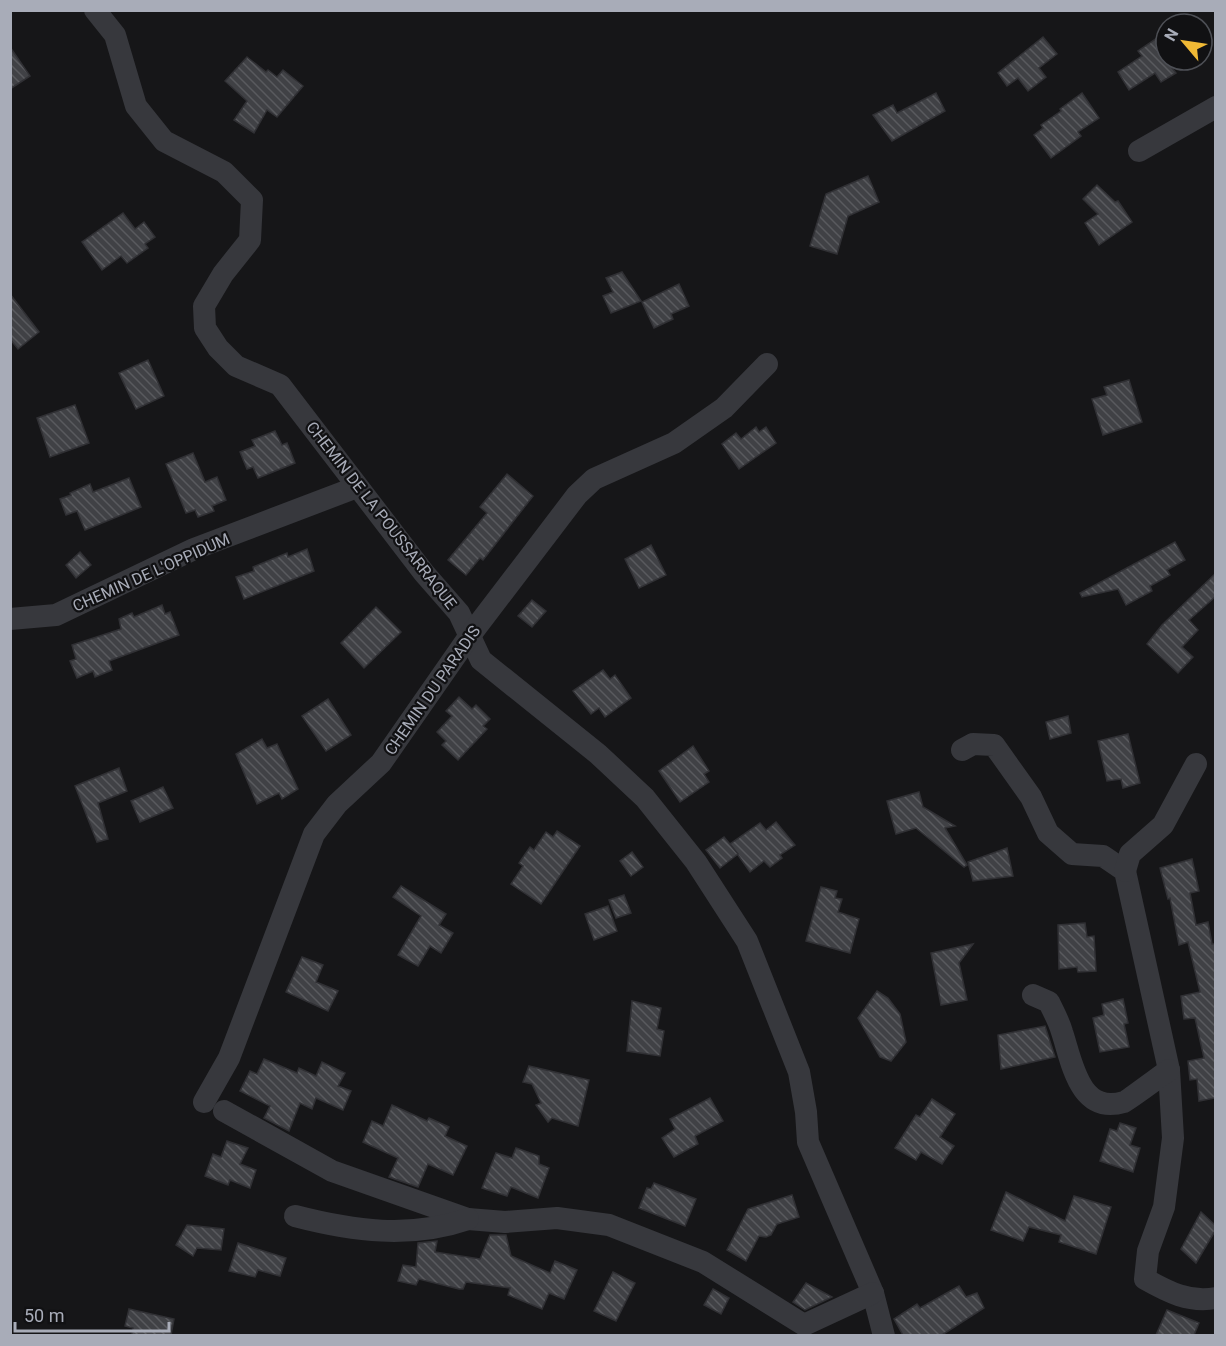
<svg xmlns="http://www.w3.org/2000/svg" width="1226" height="1346" viewBox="0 0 1226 1346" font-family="Roboto,sans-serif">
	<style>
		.building { fill: url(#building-back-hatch); stroke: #303034; stroke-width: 1.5 }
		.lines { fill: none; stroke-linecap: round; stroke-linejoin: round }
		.street { stroke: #37383d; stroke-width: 22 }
		.labels { text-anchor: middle; stroke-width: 4.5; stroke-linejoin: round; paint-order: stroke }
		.street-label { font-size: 16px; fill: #a8acb8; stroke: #111113 }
	</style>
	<defs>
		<pattern id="building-back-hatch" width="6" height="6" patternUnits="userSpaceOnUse" patternTransform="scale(1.5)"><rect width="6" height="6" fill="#404145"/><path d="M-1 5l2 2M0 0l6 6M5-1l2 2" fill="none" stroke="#595a5e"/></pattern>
	</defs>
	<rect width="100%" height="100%" fill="#161618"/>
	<g class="building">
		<polygon points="1166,32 1166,60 1176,73 1161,82 1155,73 1129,90 1118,72 1142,56 1138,51"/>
		<polygon points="1043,37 1057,54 1039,68 1046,77 1028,91 1018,78 1007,86 998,73"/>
		<polygon points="10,47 30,76 10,89"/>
		<polygon points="247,57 266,72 268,70 277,77 283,70 303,86 277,117 267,110 254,133 234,120 247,101 225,81"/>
		<polygon points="936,93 945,111 892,141 873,115 893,105 897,113"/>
		<polygon points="1082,93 1099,118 1078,132 1081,136 1051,158 1034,135 1043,128 1041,125 1061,111 1060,109"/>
		<polygon points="868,176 879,202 848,216 837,254 810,246 826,194"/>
		<polygon points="1097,185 1115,202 1118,201 1132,222 1099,245 1085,223 1098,214 1083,199"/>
		<polygon points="123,213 135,229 144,222 155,237 145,244 148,248 127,263 121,256 102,270 82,242"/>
		<polygon points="622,272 641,301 611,313 603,296 613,292 606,278"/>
		<polygon points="679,284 689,306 671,314 673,319 654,328 642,302"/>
		<polygon points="10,294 39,332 18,349 10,339"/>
		<polygon points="148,360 164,396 136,409 119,373"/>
		<polygon points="1129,380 1142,422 1103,435 1092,399 1107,395 1104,387"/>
		<polygon points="75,405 89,443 50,457 37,418"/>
		<polygon points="756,427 759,432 766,427 776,443 739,469 722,444 736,433 741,439"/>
		<polygon points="275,431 282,445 287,443 295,463 258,478 253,467 247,469 240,452 255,446 252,440"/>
		<polygon points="193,453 205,482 217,477 226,500 212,506 214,511 198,517 195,510 186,513 166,464"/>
		<polygon points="507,474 533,496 483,560 480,558 466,575 448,560 487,513 480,507"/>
		<polygon points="129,478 141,507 85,530 77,511 66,515 60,499 71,495 70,493 90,484 93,492"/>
		<polygon points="1175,542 1185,560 1167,570 1170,575 1150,586 1152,591 1126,605 1118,589 1082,597 1080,593"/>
		<polygon points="651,545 666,575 639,588 625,559"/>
		<polygon points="307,549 314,571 244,599 236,577 254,571 253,567 287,553 288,557"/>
		<polygon points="80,552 91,565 76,578 66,565"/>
		<polygon points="1215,574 1215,597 1189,620 1198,630 1182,647 1193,657 1178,673 1147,644 1162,625"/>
		<polygon points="532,600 546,611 532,627 518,616"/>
		<polygon points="162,605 165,614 170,612 179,635 109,661 112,670 95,677 93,671 77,678 70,661 76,659 72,645 121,629 119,619 132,613 134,617"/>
		<polygon points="376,607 401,632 364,668 341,643"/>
		<polygon points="603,670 610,679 615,675 631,698 605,717 599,708 591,714 573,691"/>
		<polygon points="459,697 472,709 476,705 490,719 483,726 487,729 458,760 442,745 446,741 437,732 452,716 446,711"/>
		<polygon points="328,699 351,735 326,751 302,716"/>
		<polygon points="1068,716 1071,733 1050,739 1046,722"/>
		<polygon points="1128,734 1140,783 1123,788 1121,779 1107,781 1098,741"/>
		<polygon points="262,739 267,748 277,744 298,789 282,799 279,793 257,804 236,754"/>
		<polygon points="693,746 709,771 704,774 709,782 680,802 659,771"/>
		<polygon points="119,768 127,791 98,803 108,839 97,842 75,786"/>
		<polygon points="163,787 173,808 140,822 131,801"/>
		<polygon points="919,792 923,807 955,826 945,828 967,865 964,867 916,828 896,834 887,801"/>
		<polygon points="776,822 795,845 780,855 782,858 770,867 764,861 750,872 730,844 760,823 766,830"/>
		<polygon points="557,831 580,846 541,904 511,884 523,866 519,863 530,847 534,850 546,832 553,837"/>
		<polygon points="724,837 738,854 720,868 706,850"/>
		<polygon points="1007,848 1013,876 973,881 968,862"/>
		<polygon points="632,852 643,867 631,876 620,861"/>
		<polygon points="1192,859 1199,891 1190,893 1196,925 1208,922 1212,944 1215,944 1215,1098 1199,1101 1197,1079 1190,1080 1188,1061 1204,1058 1195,1018 1184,1019 1181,996 1200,992 1188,942 1179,945 1170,898 1168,899 1160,868"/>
		<polygon points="401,886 446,914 439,925 453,933 441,953 430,946 418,966 398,955 421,916 393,897"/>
		<polygon points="821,887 837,891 835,898 842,899 838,912 859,919 850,953 806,941"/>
		<polygon points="624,895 631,913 616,918 609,900"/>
		<polygon points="608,906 617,931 594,940 585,914"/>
		<polygon points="1085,923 1087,937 1094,936 1096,971 1078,972 1077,967 1059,969 1058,925"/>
		<polygon points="973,944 959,963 967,1000 941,1005 931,953"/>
		<polygon points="302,957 323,965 316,982 338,991 328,1011 286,992"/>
		<polygon points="877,991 888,998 900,1014 906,1042 891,1061 880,1057 858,1018"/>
		<polygon points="1123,999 1128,1023 1124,1024 1129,1047 1100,1052 1093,1018 1104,1015 1102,1004"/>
		<polygon points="632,1001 661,1008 657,1029 664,1031 660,1056 627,1051"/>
		<polygon points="1045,1026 1055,1057 1001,1069 998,1035"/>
		<polygon points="264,1059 297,1073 299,1068 316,1076 322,1062 345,1073 338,1086 351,1091 343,1110 316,1098 312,1109 300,1103 289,1131 264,1118 270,1106 240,1091 250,1071 257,1074"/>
		<polygon points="529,1066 589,1080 578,1126 552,1118 548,1122 536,1105 541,1103 532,1084 523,1082"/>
		<polygon points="710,1098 723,1121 695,1136 698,1144 674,1157 662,1138 675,1129 670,1119"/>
		<polygon points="932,1099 955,1114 940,1137 954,1146 942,1164 921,1152 916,1160 895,1148 916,1115 920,1117"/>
		<polygon points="392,1105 427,1121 429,1118 449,1127 445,1136 467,1146 453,1175 428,1164 418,1187 389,1177 398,1158 363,1142 372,1121 383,1126"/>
		<polygon points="1120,1123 1136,1128 1130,1145 1140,1148 1133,1172 1100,1161 1110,1129 1117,1131"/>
		<polygon points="227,1141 248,1148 240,1164 256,1170 250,1188 230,1180 228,1185 205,1176 213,1154 221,1157"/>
		<polygon points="516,1148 539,1156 539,1164 549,1168 538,1198 511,1187 507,1196 482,1188 496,1153 512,1158"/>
		<polygon points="654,1183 696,1199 685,1226 639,1208 647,1188 651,1189"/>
		<polygon points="1006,1192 1065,1221 1074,1196 1111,1207 1096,1254 1059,1242 1061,1235 1029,1227 1023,1241 991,1230"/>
		<polygon points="792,1195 799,1217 777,1224 771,1235 766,1237 759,1236 746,1261 727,1250 748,1209"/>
		<polygon points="1201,1212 1215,1225 1215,1231 1196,1263 1181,1249"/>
		<polygon points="187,1225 224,1229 221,1250 197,1248 193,1256 176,1245"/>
		<polygon points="490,1235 506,1235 511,1256 550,1273 555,1261 577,1270 564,1299 549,1293 542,1309 508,1295 510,1288 466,1282 463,1289 459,1289 419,1279 416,1285 398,1281 403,1265 416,1267 418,1243 437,1241 435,1252 480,1259"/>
		<polygon points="238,1243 286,1258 280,1276 258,1270 255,1277 229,1271"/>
		<polygon points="613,1272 635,1283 616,1321 594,1311"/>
		<polygon points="806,1283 832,1297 805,1310 793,1302"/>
		<polygon points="959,1286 966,1297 977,1293 984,1308 942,1335 903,1335 894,1319 917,1304 920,1308"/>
		<polygon points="713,1289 729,1298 721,1314 704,1305"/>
		<polygon points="129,1309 174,1319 171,1335 132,1335 133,1328 125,1326"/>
		<polygon points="1167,1310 1199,1323 1194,1335 1156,1335"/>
	</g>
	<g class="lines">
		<g class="street">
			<polyline points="95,10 115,35 136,106 164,141 224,172 252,200 250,240 223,274 204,306 205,328 218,348 236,366 280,385 424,573 459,613 481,660 598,754 645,798 696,862 747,941 799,1072 806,1112 808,1142 873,1293 884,1336"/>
			<polyline points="1139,151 1216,107"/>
			<polyline points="10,619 56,615 194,549 357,487"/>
			<path d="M962,750L973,744L994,745L1031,797L1048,833L1072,854L1103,856L1125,871L1169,1070L1173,1138L1164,1207L1148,1251L1145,1279C1168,1292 1189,1303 1216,1298"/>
			<polyline points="1125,871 1130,854 1163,825 1196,764"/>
			<path d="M1033,995L1049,1002C1053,1011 1059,1021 1062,1032C1072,1062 1079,1115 1124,1102C1127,1101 1162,1075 1169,1070"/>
			<polyline points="204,1102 229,1058 314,834 337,804 381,763 468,638 577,495 594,479 674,443 724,408 767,364"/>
			<polyline points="224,1111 332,1171 468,1219 505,1222 557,1218 609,1225 703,1262 804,1325 873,1293"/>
			<path d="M295,1216C353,1231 410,1239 468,1219"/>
		</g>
	</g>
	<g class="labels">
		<g class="street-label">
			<text transform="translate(382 515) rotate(52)" y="6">CHEMIN DE LA POUSSARRAQUE</text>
			<text transform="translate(151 572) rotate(-24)" y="6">CHEMIN DE L'OPPIDUM</text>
			<text transform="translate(432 690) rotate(-55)" y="6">CHEMIN DU PARADIS</text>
		</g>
	</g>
	<rect width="1226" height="1346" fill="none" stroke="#a8acb8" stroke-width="24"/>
	<g transform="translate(1184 42) rotate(299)"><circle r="28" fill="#111113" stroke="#4d4f55" stroke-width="1.5"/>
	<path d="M0-4.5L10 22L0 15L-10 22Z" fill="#f0b935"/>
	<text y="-9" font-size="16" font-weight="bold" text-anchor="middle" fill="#a8acb8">N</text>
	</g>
	<path d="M15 1322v9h154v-9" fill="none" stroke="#a8acb8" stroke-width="3"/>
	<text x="24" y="1322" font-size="18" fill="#a8acb8" stroke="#111113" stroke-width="4.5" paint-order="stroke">50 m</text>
</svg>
